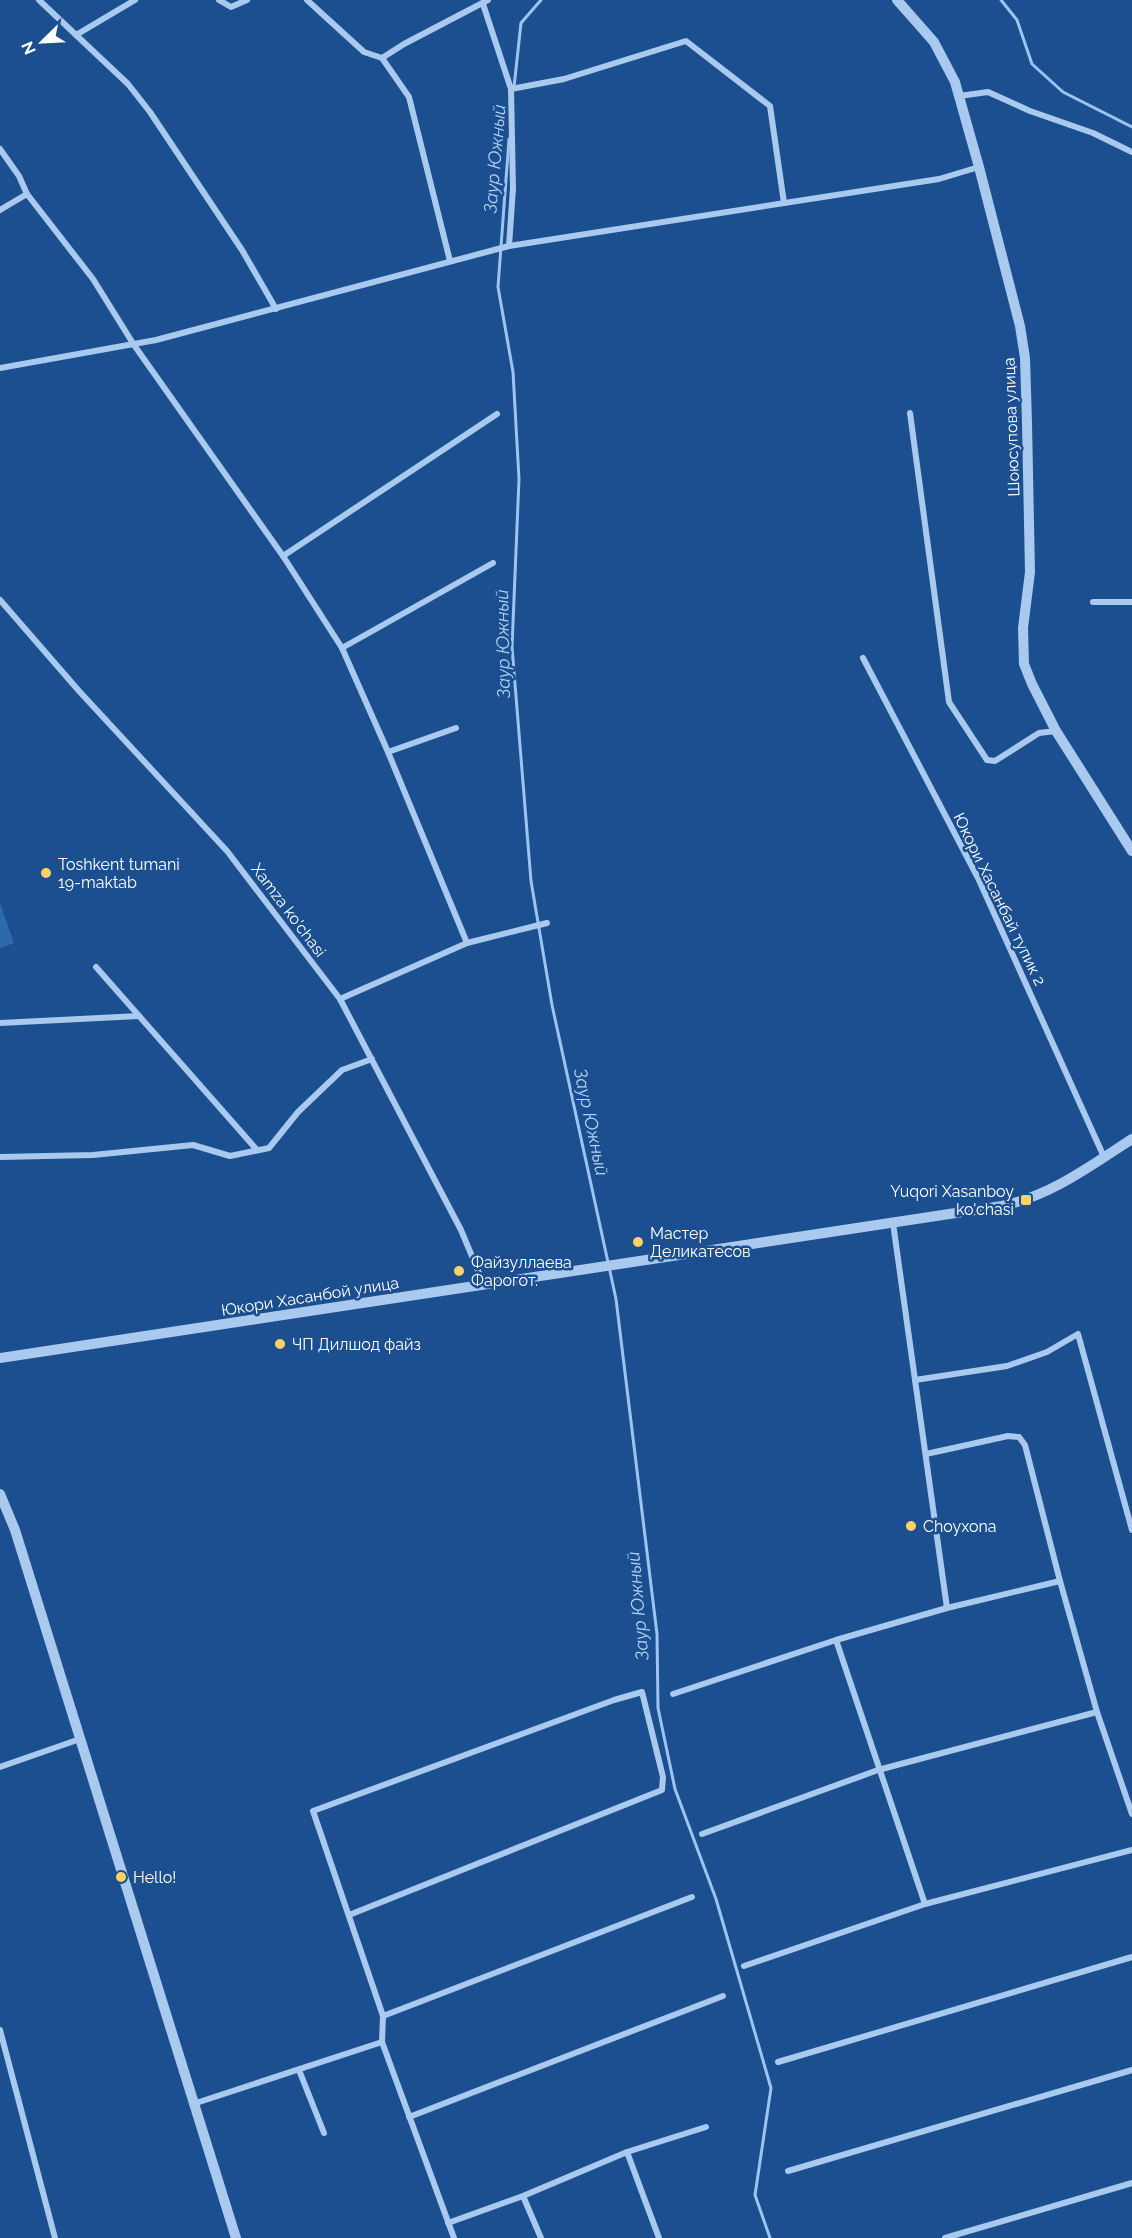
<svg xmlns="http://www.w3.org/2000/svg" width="1132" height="2238" viewBox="0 0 1132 2238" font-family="Raleway,sans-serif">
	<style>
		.green { fill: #2e69ad }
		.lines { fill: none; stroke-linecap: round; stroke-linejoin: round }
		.stream { stroke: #9cc4f0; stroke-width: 3 }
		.minor { stroke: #a9c9ee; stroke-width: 6 }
		.tertiary { stroke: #a9c9ee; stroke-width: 10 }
		.poi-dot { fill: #ffd166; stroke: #1b4f8f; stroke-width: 2 }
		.labels { text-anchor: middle; stroke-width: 5; stroke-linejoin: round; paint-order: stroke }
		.street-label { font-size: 16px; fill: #fff; stroke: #1b4f8f }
		.poi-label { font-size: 16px; fill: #fff; stroke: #1b4f8f; text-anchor: start }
		.water-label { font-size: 18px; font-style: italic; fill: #b5d3f5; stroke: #1b4f8f }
	</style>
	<rect width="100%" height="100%" fill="#1b4f8f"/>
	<polygon class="green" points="0,903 14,943 0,948"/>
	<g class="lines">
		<g class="stream">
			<polyline points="1001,0 1017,20 1032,64 1063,92 1132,127"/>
			<polyline points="514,87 521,23 541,0"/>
			<polyline points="509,139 498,287 513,372 519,479 512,647 531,881 552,1005 616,1299 657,1634 658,1708 675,1789 716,1899 771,2088 755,2195 770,2238"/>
		</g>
		<g class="minor">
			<polyline points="39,0 128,84 150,112 242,250 276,309"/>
			<polyline points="219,0 231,7 247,0"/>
			<polyline points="307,0 364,52 382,58 409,97 450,261"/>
			<polyline points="483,4 511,89 513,188 509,246"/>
			<polyline points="76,35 135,0"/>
			<polyline points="382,58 404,44 488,0"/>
			<polyline points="511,89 564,79 686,41 770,106 784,203"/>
			<polyline points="959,96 988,92 1030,111 1093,133 1132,152"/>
			<polyline points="0,149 19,176 27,194 93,279 134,345 283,556 342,648 388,752 467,943"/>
			<polyline points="0,210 27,194"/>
			<polyline points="0,368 156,340 509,246 939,179 979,167"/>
			<polyline points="910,413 949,702 987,760 995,761 1039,733 1056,731"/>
			<polyline points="283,556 497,414"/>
			<polyline points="0,600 79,691 227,851 340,999 461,1230 484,1285"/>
			<polyline points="1093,602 1132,602"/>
			<polyline points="342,648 493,563"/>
			<polyline points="863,658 978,878 1104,1157"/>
			<polyline points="388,752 456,728"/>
			<polyline points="96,967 257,1150"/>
			<polyline points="340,999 467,943 547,923"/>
			<polyline points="0,1023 139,1016"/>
			<polyline points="0,1157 93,1155 193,1145 230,1156 269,1148 298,1112 342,1070 372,1059"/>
			<polyline points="893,1223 947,1608"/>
			<polyline points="915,1380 1007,1366 1047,1352 1078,1334 1132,1530"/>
			<polyline points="926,1454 1008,1436 1019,1437 1025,1445 1060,1581 1097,1712 1132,1814"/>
			<polyline points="836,1640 925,1904"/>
			<polyline points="673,1694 836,1640 947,1608 1060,1581"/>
			<polyline points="0,1767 80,1739"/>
			<polyline points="702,1834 878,1770 1097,1712"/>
			<polyline points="349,1915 662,1790 663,1777 642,1692 614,1700 313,1811 383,2016 382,2042 454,2238"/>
			<polyline points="744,1966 925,1904 1132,1850"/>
			<polyline points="383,2016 692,1897"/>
			<polyline points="0,2030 55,2238"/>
			<polyline points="778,2062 1132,1957"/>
			<polyline points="299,2070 324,2133"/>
			<polyline points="193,2104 382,2042"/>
			<polyline points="409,2117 723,1996"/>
			<polyline points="627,2152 659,2238"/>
			<polyline points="788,2171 1132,2070"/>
			<polyline points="523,2196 541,2238"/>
			<polyline points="448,2223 523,2196 627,2152 706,2127"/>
			<polyline points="945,2238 1132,2183"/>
		</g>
		<g class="tertiary">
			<polyline points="897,0 934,42 955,82 979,167 1020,326 1025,358 1027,423 1030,572 1023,628 1024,664 1032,684 1056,731 1132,851"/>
			<path d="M0,1358L1002,1206C1052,1195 1090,1166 1132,1139"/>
			<polyline points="0,1494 15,1530 236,2238"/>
		</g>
	</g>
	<g class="poi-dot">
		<circle cx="46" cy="873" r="6"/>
		<rect x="1020" y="1194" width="12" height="12" rx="3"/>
		<circle cx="638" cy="1242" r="6"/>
		<circle cx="459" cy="1271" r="6"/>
		<circle cx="280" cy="1344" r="6"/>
		<circle cx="911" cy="1526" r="6"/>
		<circle cx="121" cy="1877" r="6"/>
	</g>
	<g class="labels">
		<g class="street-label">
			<text transform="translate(1011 427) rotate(-92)" y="6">Шоюсупова улица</text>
			<text transform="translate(1000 899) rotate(64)" y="6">Юкори Хасанбай тупик 2</text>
			<text transform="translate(289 910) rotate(53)" y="6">Xamza ko'chasi</text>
			<text transform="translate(310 1296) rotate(-9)" y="6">Юкори Хасанбой улица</text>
		</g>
		<g class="poi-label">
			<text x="58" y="870">Toshkent tumani<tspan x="58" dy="18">19-maktab</tspan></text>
			<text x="1014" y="1197" text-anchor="end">Yuqori Xasanboy<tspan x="1014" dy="18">ko'chasi</tspan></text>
			<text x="650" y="1239">Мастер<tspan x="650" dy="18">Деликатесов</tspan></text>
			<text x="471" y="1268">Файзуллаева<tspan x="471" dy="18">Фарогот.</tspan></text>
			<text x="292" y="1350">ЧП Дилшод файз</text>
			<text x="923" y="1532">Choyxona</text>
			<text x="133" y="1883">Hello!</text>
		</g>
		<g class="water-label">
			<text transform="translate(495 159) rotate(-85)" y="6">Заур Южный</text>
			<text transform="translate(503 644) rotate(-91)" y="6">Заур Южный</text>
			<text transform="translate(591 1122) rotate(78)" y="6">Заур Южный</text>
			<text transform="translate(638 1606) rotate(-95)" y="6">Заур Южный</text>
		</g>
	</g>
	<g transform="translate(42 42) rotate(246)" stroke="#1b4f8f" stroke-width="4.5" paint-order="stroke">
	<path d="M0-4.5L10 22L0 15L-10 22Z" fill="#ffffff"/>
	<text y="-9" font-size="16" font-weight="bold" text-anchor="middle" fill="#ffffff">N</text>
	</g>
</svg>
